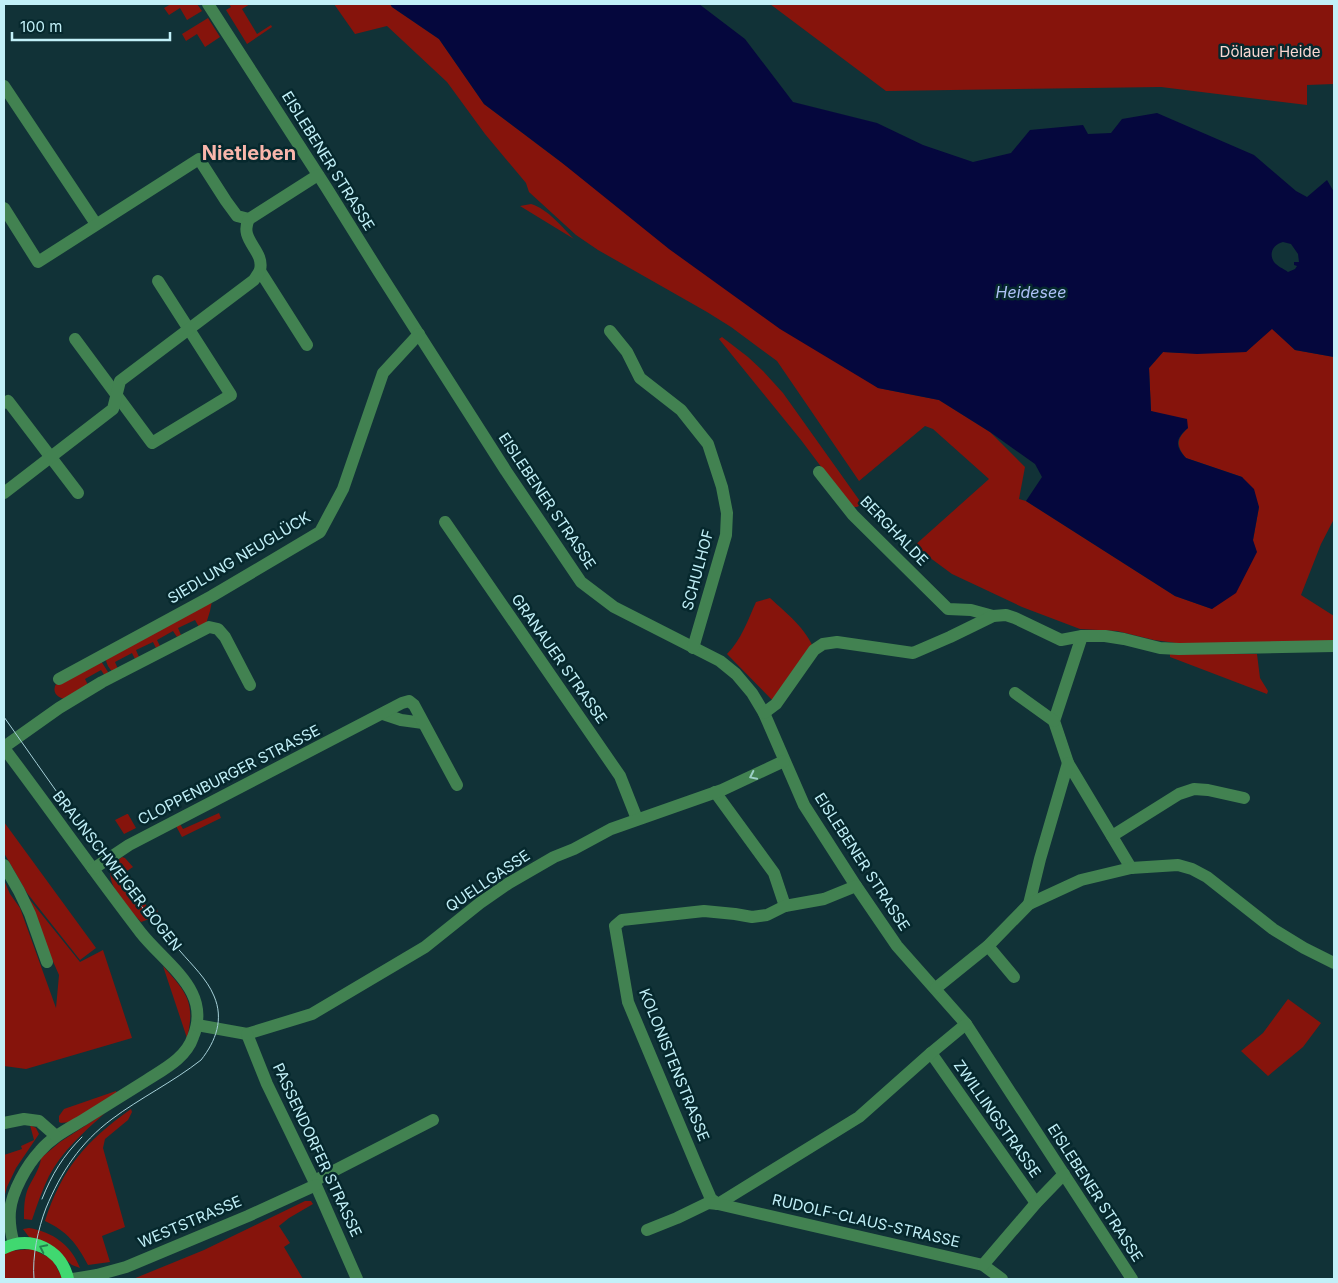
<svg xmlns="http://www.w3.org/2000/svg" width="1338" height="1283" viewBox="0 0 1338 1283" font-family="Inter,sans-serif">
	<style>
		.green { fill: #86140c }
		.water { fill: #05073d; fill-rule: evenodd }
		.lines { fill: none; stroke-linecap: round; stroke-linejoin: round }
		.minor { stroke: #428251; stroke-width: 12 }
		.major { stroke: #40d870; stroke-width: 12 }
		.tram { stroke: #a6d1d9; stroke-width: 1 }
		.oneway { stroke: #9ccfc6 }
		.oneway2 { stroke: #23804e }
		.labels { text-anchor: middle; stroke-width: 5; stroke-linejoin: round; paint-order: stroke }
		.park-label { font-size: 15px; fill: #f9d7d1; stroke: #06282d }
		.street-label { font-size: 15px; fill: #c2f0f8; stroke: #06282d }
		.water-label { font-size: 16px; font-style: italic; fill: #aec1f6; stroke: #06282d }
		.district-label { font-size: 20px; font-weight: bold; fill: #f9b6ab; stroke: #06282d }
	</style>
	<rect width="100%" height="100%" fill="#113237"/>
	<g class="green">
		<polygon points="171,4 197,4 202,11 187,20 180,8 169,15 164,8"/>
		<polygon points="229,4 250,4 242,9 257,34 271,25 272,27 247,44 226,10 231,7"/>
		<path d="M334,4H390L392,7L439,39L484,104L561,162L878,388L939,400L990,432L1025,467L1019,499L1026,501L1175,596L1212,609L1253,540L1259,507L1242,477L1186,458C1176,446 1176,439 1188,428L1151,411L1149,368L1163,352L1185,353L1246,352L1272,328L1295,350L1334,357V519L1321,544L1301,595L1334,616V643L1183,644L1154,640L1117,631L1080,629L1022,607L952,574L914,546L989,479L933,429L925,426L859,481L777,361L731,327L707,312L598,250L576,235L529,192L526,183L485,134L447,82L387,26L355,34Z"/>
		<polygon points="770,4 1334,4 1334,84 1307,85 1307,105 1161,87 886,91"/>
		<polygon points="208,18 220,37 205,47 197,34 186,41 182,34"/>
		<path d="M531,204C548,209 562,227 574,239L520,206Z"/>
		<polygon points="722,337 748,357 763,371 783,393 862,504 857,507 853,507 846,500 801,440 719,339"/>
		<path d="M770,598C786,613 807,629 814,650L776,704L727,654C741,640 748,620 756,602Z"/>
		<path d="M212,601L210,611L206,624L199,627L195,620L178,628L181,635L177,637L173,631L157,640L160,646L156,648L153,642L136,650L139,657L135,659L132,653L115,662L118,669L113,672C109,669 106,663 106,659Z"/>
		<polygon points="1170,654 1257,654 1260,678 1268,691 1267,694 1170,657"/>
		<path d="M101,661L108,672L105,676L101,670L85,679L88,685L64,699C56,697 52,691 56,684Z"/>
		<polygon points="219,813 221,818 182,837 176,826 180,824 183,829"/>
		<polygon points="127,814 128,814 136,828 124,834 115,820"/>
		<polygon points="4,822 96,948 80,960 27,893 4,853"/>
		<polygon points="4,857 26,895 80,962 103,950 132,1038 26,1069 4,1066 4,880 10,894 20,908 56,1008 59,975 24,896 4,860"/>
		<path d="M122,857L125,858L133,867L127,871L150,912L157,909L158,914V916L141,922C134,915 129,908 123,901C112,885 102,872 122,857Z"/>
		<path d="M163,966C186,992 196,1002 187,1038Z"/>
		<polygon points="1288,999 1321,1023 1303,1047 1268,1076 1241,1051 1263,1033"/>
		<polygon points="116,1091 117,1093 70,1122 61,1123 59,1122 59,1116 64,1109"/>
		<path d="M131,1109L132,1112L128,1120L105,1139L103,1148L125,1227L102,1236L110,1262L88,1265C77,1244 67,1231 45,1221C62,1168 86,1141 131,1109Z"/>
		<path d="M105,1113C84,1132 62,1151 49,1176C42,1190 37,1205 32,1220L24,1219C24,1210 24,1200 27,1191C31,1180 40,1170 41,1158L60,1142Z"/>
		<polygon points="30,1125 36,1128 39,1134 16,1168 7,1187 4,1198 4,1155 22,1149 21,1146 34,1140"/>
		<polygon points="305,1201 311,1201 313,1204 289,1218 279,1226 290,1243 284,1247 303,1279 271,1279 270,1278 266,1279 133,1279 204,1250"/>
		<path d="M29,1228C53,1232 71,1245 80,1268L72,1265L47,1244L29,1237L23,1229Z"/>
		<polygon points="32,1249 52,1259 63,1279 4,1279 4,1254 9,1251"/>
	</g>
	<path class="water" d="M390,4H699L745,39L793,102L877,123L923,145L973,162L1011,153L1030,130L1083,125L1088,134L1111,133L1122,119L1157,113L1254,155L1296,191L1307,197L1327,180L1334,192V357L1295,350L1272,329L1246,352L1197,354L1163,352L1149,368L1151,411L1187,419L1188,428C1175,439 1175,446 1186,458L1242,477L1254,489L1259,507L1253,540L1257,552L1236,593L1212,609L1175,596L1026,501L1042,477L1035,464L990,432L939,400L878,388L780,329L669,249L561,162L484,104L439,39L392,7ZM1283,242L1291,244L1298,254L1299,262H1294V265L1297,266L1295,269L1288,272C1284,269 1277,266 1274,262C1268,253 1274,244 1283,242Z"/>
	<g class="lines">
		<g class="minor">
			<polyline points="208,4 326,187 379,272 506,471 581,582 614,607 720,661 736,674 752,693 764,713 804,805 856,886 897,946 966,1024 1132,1279"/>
			<polyline points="4,86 96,224"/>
			<polyline points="4,208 38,262 199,159 226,201 237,216 249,219"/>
			<polyline points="260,271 307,345"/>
			<polyline points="610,331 627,352 640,378 681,410 708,444 722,487 727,513 726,535 693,648"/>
			<polyline points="75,339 152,443 231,395 158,281"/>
			<polyline points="4,403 8,401 78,493"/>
			<polyline points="819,472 853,515 948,609 971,610 993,616"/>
			<path d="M4,493L113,409L120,381L254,280C256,277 259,273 260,270C265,250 238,240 249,219L318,175"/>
			<polyline points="445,522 620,776 637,819"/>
			<polyline points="1082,636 1054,721 1068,763 1131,868"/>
			<polyline points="59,679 212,596 320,532 343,489 383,373 419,334"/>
			<polyline points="1015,693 1054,721"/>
			<polyline points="764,713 776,704 814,650 823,644 837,642 913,653 950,637 993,616 1006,615 1015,618 1061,640 1082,636 1105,636 1124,639 1160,648 1179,649 1334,646"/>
			<polyline points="383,714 401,720 423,723"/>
			<polyline points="4,747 59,708 102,682 209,627 218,629 225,637 250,685"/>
			<path d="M4,748C50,809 94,872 141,933C156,952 182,972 192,993C199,1007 199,1023 193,1037C186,1058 164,1069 147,1080C126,1093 104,1107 83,1120C68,1129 52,1137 40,1151C27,1165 12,1191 10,1211C9,1222 11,1234 14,1244"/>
			<polyline points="715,792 774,873 785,906"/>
			<polyline points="1112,836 1179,794 1194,789 1208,790 1244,798"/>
			<polyline points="4,865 19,891 30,914 47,962"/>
			<polyline points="93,869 129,845 402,703 409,701 414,705 457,785"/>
			<polyline points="1029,904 1040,859 1068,763"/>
			<polyline points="988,946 1014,977"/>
			<polyline points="936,988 988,946 1029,904 1081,880 1131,868 1178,865 1192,869 1207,877 1273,929 1304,948 1334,963"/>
			<polyline points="197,1025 247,1034 312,1014 425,947 480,903 509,883 554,857 574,849 611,829 722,790 784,761"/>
			<polyline points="247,1034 267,1084 314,1181 357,1279"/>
			<polyline points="931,1053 1036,1203"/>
			<polyline points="4,1123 24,1119 39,1121 56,1136"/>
			<polyline points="314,1181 433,1120"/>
			<polyline points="718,1204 711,1199 698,1169 628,1002 615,926 622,920 704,911 735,914 752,917 767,915 785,906 824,899 856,886"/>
			<polyline points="718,1204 859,1117 931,1053 966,1024"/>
			<polyline points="647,1230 677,1218 708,1203 718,1204 983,1265 1002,1279"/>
			<polyline points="983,1265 1036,1203 1064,1174"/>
			<polyline points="73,1279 97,1275 126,1267 248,1216 316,1185"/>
		</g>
		<path class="major" d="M4,1248C31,1235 61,1249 68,1279"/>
		<g class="tram">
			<path d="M4,717C48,779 91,842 138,902C151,919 166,935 180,951C192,965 207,979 214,996C224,1019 216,1041 201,1060C173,1082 140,1098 112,1119C80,1143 61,1172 46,1208C38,1229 32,1256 34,1279"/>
			<path d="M42,1199C52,1174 63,1156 82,1137"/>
		</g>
	</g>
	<defs><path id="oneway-chevron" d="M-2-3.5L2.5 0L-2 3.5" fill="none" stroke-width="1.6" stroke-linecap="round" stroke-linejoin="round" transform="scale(1.25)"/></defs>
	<use class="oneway" href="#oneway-chevron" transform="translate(753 776) rotate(154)"/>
	<use class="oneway2" href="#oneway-chevron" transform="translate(43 1248) rotate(-154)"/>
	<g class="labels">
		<g class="park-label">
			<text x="1270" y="57">Dölauer Heide</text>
		</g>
		<g class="street-label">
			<text transform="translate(328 161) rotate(58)" y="5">EISLEBENER STRASSE</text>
			<text transform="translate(547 501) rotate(56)" y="5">EISLEBENER STRASSE</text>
			<text transform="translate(894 531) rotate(46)" y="5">BERGHALDE</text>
			<text transform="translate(239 558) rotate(-31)" y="5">SIEDLUNG NEUGLÜCK</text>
			<text transform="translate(698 570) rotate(-75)" y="5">SCHULHOF</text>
			<text transform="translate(559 659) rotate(55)" y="5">GRANAUER STRASSE</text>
			<text transform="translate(229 775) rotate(-27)" y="5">CLOPPENBURGER STRASSE</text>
			<text transform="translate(862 862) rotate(57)" y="5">EISLEBENER STRASSE</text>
			<text transform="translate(117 871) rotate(52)" y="5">BRAUNSCHWEIGER BOGEN</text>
			<text transform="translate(488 881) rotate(-34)" y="5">QUELLGASSE</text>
			<text transform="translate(674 1065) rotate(68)" y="5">KOLONISTENSTRASSE</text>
			<text transform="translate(997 1119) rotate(55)" y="5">ZWILLINGSTRASSE</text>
			<text transform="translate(317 1150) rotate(65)" y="5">PASSENDORFER STRASSE</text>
			<text transform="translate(1095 1193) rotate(57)" y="5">EISLEBENER STRASSE</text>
			<text transform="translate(866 1221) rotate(13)" y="5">RUDOLF-CLAUS-STRASSE</text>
			<text transform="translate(190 1222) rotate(-23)" y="5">WESTSTRASSE</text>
		</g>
		<g class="water-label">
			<text x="1031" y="298">Heidesee</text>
		</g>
		<g class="district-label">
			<text x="249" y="160">Nietleben</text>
		</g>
	</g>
	<rect width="1338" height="1283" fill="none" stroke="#c2f0f8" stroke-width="10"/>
	<path d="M12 32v8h158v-8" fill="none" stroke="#c2f0f8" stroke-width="2.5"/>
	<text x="20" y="32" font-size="15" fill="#c2f0f8" stroke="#06282d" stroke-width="4" paint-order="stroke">100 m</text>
</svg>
